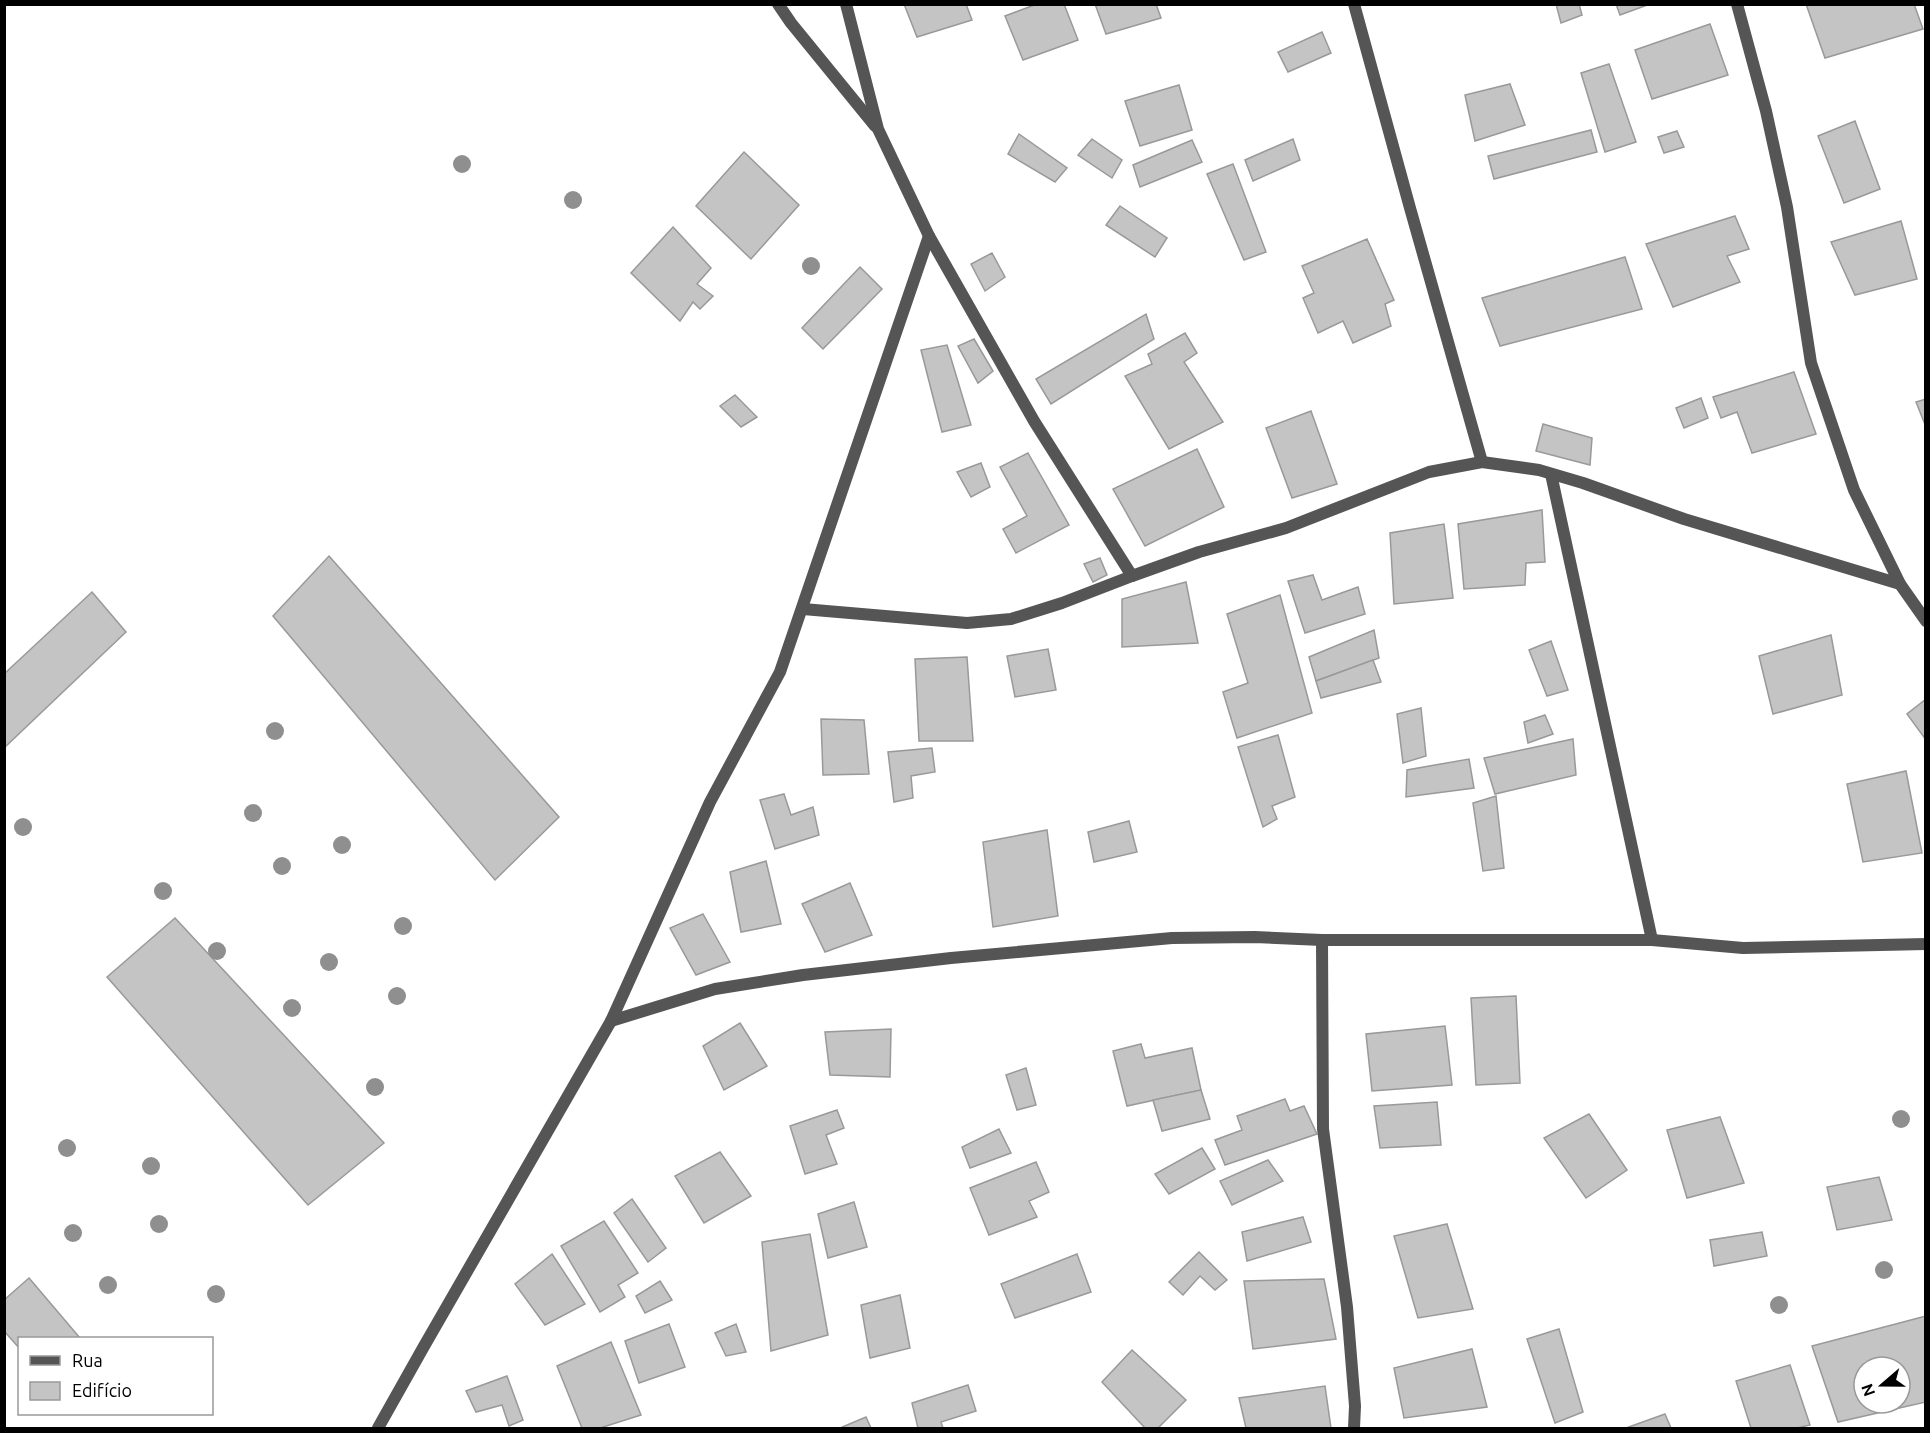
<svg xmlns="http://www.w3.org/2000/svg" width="1930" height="1433" viewBox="0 0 1930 1433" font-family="Ubuntu,sans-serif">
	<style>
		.building { fill: #c4c4c4; stroke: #999; stroke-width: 1.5; fill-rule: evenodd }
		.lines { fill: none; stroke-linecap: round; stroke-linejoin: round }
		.minor { stroke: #555; stroke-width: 12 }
		.tree { fill: #8f8f8f }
	</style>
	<rect width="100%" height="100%" fill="#fff"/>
	<g class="building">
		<polygon points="904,4 966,4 972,20 917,37"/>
		<polygon points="1037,4 1064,4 1078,40 1023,60 1005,16"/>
		<polygon points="1095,4 1156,4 1161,18 1106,34"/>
		<polygon points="1556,4 1579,4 1582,15 1561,23"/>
		<polygon points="1616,4 1650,4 1620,15"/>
		<polygon points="1806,4 1914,4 1923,29 1825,58"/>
		<polygon points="1710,24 1728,75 1652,99 1635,50"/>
		<polygon points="1322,32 1331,53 1288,72 1278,52"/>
		<polygon points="1609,64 1636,142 1605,152 1581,73"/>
		<polygon points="1510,84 1525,125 1475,141 1465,95"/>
		<polygon points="1179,85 1192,130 1140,146 1125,101"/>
		<polygon points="1855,121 1880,189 1844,203 1818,136"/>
		<polygon points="1591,130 1597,152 1494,179 1488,156"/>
		<polygon points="1677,131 1684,147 1664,153 1658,137"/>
		<polygon points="1019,134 1067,168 1055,182 1008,154"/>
		<polygon points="1092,139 1122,160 1112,178 1078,155"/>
		<polygon points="1293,139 1300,160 1253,181 1245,160"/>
		<polygon points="1192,140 1202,162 1140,187 1133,165"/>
		<polygon points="744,152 799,205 751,259 696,206"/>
		<polygon points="1233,164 1266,252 1244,260 1207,174"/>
		<polygon points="1120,206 1167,238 1155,257 1106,225"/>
		<polygon points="1735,216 1749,249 1727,256 1740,282 1673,307 1646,244"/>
		<polygon points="1901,221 1917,279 1855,295 1831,242"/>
		<polygon points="673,227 711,268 697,284 713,296 700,309 693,302 680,321 631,273"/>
		<polygon points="1367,239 1394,300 1385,304 1391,326 1353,343 1343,321 1318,333 1303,298 1314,293 1302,266"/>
		<polygon points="992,253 1005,277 985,291 971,264"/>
		<polygon points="1625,257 1642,309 1500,346 1482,298"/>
		<polygon points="860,267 882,289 823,349 802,328"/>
		<polygon points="1146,314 1154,339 1051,404 1036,379"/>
		<polygon points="1185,333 1197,353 1184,362 1223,422 1169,449 1125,376 1152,364 1148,354"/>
		<polygon points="974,339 993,371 978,383 958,346"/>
		<polygon points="947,345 971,425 942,432 921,350"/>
		<polygon points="1794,372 1816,434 1752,453 1737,412 1721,418 1713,397"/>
		<polygon points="735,395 757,417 741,427 720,406"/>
		<polygon points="1701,398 1708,418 1684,428 1676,408"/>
		<polygon points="1926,399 1926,427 1916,402"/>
		<polygon points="1311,411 1337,484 1292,498 1266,428"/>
		<polygon points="1543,424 1592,438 1590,465 1536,451"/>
		<polygon points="1197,449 1224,507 1145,546 1113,489"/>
		<polygon points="1028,453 1069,525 1016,553 1003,529 1027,516 1000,467"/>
		<polygon points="981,463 990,487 971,497 957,472"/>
		<polygon points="1542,510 1545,562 1526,563 1525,585 1464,589 1458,524"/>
		<polygon points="1444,524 1453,598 1394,604 1390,533"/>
		<polygon points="329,556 559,817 495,880 273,616"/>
		<polygon points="1100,558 1107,575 1093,582 1084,564"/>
		<polygon points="1313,575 1322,600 1358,587 1365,614 1305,633 1288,581"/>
		<polygon points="1186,582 1198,643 1122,647 1122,599"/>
		<polygon points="92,592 126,632 4,748 4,674"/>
		<polygon points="1280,595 1312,713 1237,738 1223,692 1248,683 1227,614"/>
		<polygon points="1374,630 1379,658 1316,681 1309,657"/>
		<polygon points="1831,635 1842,695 1773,714 1759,656"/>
		<polygon points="1551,641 1568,690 1547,696 1529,650"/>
		<polygon points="1048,649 1056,690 1015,697 1007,656"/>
		<polygon points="967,657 973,741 919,741 915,659"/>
		<polygon points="1373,660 1381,682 1321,698 1316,681"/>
		<polygon points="1926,699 1926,740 1907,714"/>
		<polygon points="1421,708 1426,756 1403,763 1397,714"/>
		<polygon points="1545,715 1553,734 1528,743 1524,722"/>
		<polygon points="821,719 864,720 869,774 823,775"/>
		<polygon points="1278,735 1295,797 1272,806 1277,819 1263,827 1238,747"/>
		<polygon points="1573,739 1576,775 1495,794 1484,758"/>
		<polygon points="932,748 935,772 911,776 913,798 894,802 888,752"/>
		<polygon points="1469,759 1474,788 1406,797 1407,770"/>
		<polygon points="1906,771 1922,853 1863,862 1847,784"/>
		<polygon points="784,794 791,815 813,807 819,835 775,849 760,800"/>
		<polygon points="1496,796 1504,868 1483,871 1473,803"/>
		<polygon points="1129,821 1137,852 1094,862 1088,832"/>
		<polygon points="1047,830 1058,916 993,927 983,842"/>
		<polygon points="766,861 781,924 741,932 730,872"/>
		<polygon points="850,883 872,935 825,952 802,904"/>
		<polygon points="703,914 730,962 696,975 670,928"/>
		<polygon points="175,918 384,1143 308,1205 107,977"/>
		<polygon points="1516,996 1520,1083 1476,1085 1471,998"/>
		<polygon points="740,1023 767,1066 724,1090 703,1046"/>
		<polygon points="1445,1026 1452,1085 1372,1091 1366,1034"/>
		<polygon points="891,1029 890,1077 830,1075 825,1032"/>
		<polygon points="1141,1044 1145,1058 1192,1048 1201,1090 1127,1106 1113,1051"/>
		<polygon points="1026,1068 1036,1105 1017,1110 1006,1075"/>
		<polygon points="1201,1090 1210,1119 1162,1131 1153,1100"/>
		<polygon points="1285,1099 1290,1111 1304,1106 1317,1134 1225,1165 1215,1140 1242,1130 1237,1116"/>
		<polygon points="1437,1102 1441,1145 1380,1148 1374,1106"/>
		<polygon points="837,1110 844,1128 826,1135 837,1164 805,1174 790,1126"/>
		<polygon points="1589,1114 1627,1170 1586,1198 1544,1138"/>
		<polygon points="1720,1117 1744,1183 1687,1198 1667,1130"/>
		<polygon points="999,1129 1011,1153 970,1168 962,1147"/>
		<polygon points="1202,1148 1215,1169 1169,1194 1155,1174"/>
		<polygon points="720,1152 751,1196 704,1223 675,1176"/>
		<polygon points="1268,1160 1283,1181 1232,1205 1220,1181"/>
		<polygon points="1036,1162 1049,1192 1029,1201 1037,1217 989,1235 970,1188"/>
		<polygon points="1879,1177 1892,1220 1837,1230 1827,1187"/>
		<polygon points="632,1199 666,1248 648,1262 614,1213"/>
		<polygon points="854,1202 867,1247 828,1258 818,1214"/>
		<polygon points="1303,1217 1311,1242 1247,1261 1242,1232"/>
		<polygon points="604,1221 638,1273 618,1285 625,1297 600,1312 561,1246"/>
		<polygon points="1447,1224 1473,1309 1418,1318 1394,1236"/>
		<polygon points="1762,1232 1767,1256 1714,1266 1710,1240"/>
		<polygon points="810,1234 828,1335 771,1351 762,1242"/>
		<polygon points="1199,1252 1227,1280 1215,1290 1200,1276 1183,1295 1169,1282"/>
		<polygon points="552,1254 585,1304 545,1325 515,1284"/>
		<polygon points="1077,1254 1091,1292 1015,1318 1001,1284"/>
		<polygon points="29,1278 80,1338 20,1338 20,1349 4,1331 4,1300"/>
		<polygon points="1324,1279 1336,1339 1253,1349 1244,1281"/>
		<polygon points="660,1281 672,1300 645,1313 636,1296"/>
		<polygon points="900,1295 910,1348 870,1358 861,1305"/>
		<path d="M1926,1316V1402L1838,1422L1812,1346ZM1864,1367H1900V1403H1864Z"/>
		<polygon points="669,1324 685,1367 639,1383 625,1341"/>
		<polygon points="736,1324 746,1352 726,1356 715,1333"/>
		<polygon points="1559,1329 1583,1412 1555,1423 1527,1339"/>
		<polygon points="611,1342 641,1415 600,1428 582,1428 557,1366"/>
		<polygon points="1472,1349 1487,1407 1404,1418 1394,1368"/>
		<polygon points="1132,1350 1186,1400 1158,1428 1145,1428 1102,1382"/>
		<polygon points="1790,1365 1810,1425 1797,1428 1751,1428 1736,1381"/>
		<polygon points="507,1376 523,1420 509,1426 502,1405 476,1412 466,1391"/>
		<polygon points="968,1385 976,1411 941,1422 943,1428 918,1428 912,1403"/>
		<polygon points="1325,1386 1331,1428 1246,1428 1239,1398"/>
		<polygon points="1665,1414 1671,1428 1626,1428"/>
		<polygon points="866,1417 871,1428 840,1428"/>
	</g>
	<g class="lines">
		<g class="minor">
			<polyline points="778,4 791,23 875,126"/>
			<polyline points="846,4 878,129 929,236 1034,421 1132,576"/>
			<polyline points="1354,4 1410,208 1482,462"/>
			<polyline points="1737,4 1766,111 1787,207 1811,363 1854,490 1900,584 1926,621"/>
			<polyline points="1551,474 1652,940"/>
			<polyline points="803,609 967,623 1011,619 1062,603 1132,576 1199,552 1286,528 1429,472 1482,462 1539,470 1583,483 1684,519 1900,584"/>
			<polyline points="1322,940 1323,1129 1347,1307 1355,1406 1354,1428"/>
			<polyline points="611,1021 715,989 803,975 951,958 1172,938 1255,937 1322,940 1652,940 1743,948 1926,944"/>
			<polyline points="378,1428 423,1348 611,1021 710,802 780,672 929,236"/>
		</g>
	</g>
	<g class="tree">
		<circle cx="462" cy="164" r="9"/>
		<circle cx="573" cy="200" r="9"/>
		<circle cx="811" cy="266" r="9"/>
		<circle cx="275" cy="731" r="9"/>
		<circle cx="253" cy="813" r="9"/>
		<circle cx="23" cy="827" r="9"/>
		<circle cx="342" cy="845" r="9"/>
		<circle cx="282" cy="866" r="9"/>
		<circle cx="163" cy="891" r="9"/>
		<circle cx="403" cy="926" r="9"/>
		<circle cx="217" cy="951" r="9"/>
		<circle cx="329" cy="962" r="9"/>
		<circle cx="397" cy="996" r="9"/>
		<circle cx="292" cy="1008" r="9"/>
		<circle cx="375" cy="1087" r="9"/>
		<circle cx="1901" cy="1119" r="9"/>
		<circle cx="67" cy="1148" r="9"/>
		<circle cx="151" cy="1166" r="9"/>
		<circle cx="159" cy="1224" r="9"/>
		<circle cx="73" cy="1233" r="9"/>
		<circle cx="1884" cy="1270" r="9"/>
		<circle cx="108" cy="1285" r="9"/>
		<circle cx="216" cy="1294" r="9"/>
		<circle cx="1779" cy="1305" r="9"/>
	</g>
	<rect width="1930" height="1433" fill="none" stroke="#000000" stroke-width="12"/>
	<rect x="18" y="1337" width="195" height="78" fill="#ffffff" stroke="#999999" stroke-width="1.5"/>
	<rect x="30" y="1356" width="30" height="9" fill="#555555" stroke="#999999" stroke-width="1.5"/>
	<text x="72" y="1367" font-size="18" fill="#000000">Rua</text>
	<rect x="30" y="1382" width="30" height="18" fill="#c4c4c4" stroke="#999999" stroke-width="1.5"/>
	<text x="72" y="1397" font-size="18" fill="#000000">Edifício</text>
	<g transform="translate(1882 1385) rotate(250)"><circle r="28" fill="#ffffff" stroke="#999999" stroke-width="1.5"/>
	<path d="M0-4.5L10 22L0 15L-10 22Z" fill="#000000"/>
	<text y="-9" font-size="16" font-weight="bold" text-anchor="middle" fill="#000000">N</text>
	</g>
</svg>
